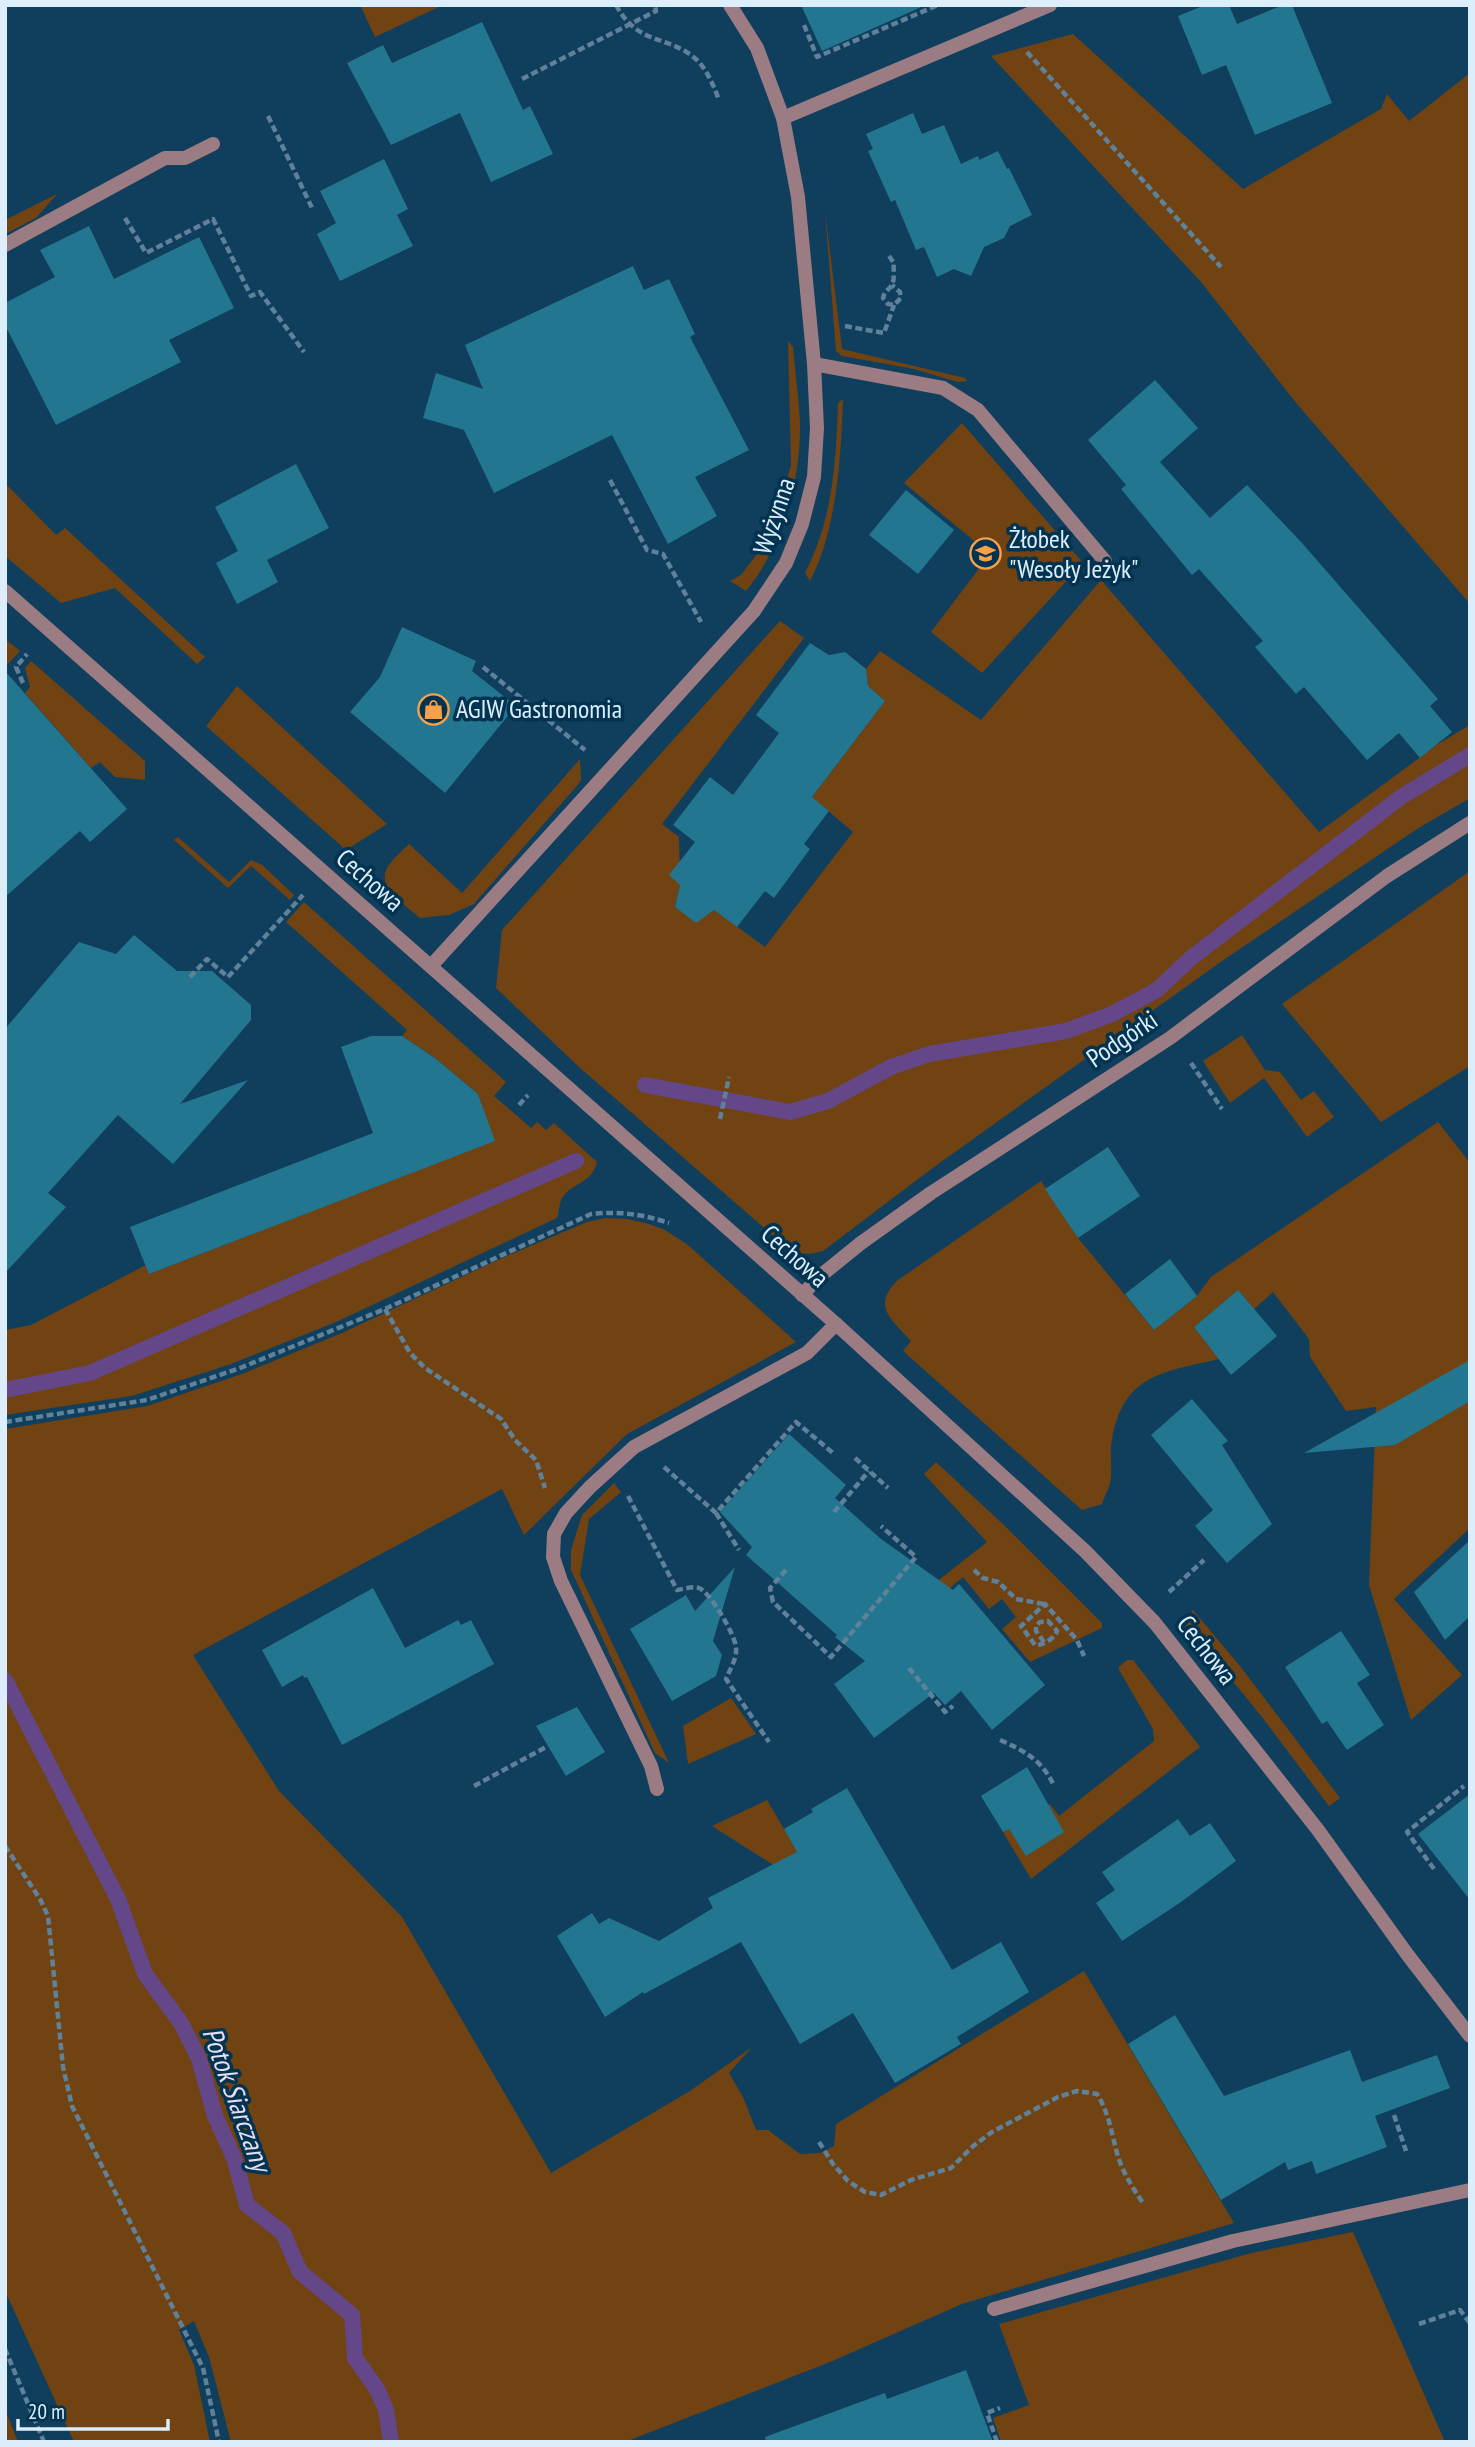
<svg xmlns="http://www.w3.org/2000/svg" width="1475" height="2447" viewBox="0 0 1475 2447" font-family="'PT Sans Narrow',sans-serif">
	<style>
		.green { fill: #714312 }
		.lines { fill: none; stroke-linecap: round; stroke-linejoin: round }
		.stream { stroke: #644789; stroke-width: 16 }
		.building { fill: #23768f }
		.path { stroke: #5f829a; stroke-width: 4.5; stroke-dasharray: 7 3.5; stroke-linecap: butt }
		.service { stroke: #9b7c83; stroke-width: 14 }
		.minor { stroke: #9b7c83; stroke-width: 14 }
		.labels { text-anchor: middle; stroke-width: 7; stroke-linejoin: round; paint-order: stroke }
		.street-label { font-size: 26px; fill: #dceefc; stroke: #023351 }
		.poi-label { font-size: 26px; fill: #dceefc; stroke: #023351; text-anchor: start }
		.water-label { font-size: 28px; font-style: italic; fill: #e6def2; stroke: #023351 }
	</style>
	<rect width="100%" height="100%" fill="#103e5d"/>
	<g class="green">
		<polygon points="360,5 443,5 375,37"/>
		<polygon points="1073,34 1243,189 1381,109 1387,94 1409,121 1470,73 1470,604 1297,404 1201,282 991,56"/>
		<polygon points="57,194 36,218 5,234 5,220"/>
		<polygon points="825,211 842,349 965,378 967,381 958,382 914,369 842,356 836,351"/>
		<path d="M788,341L793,347C795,372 799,398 800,423C801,479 782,548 746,591L730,581L741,575L770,537L791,465Z"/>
		<path d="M843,399C841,456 837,530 810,581L805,573C833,518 836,463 838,403Z"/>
		<polygon points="962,423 1083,563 982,673 931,632 990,554 904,483"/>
		<polygon points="5,483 56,535 65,528 205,657 197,664 115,588 61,603 5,556"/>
		<path d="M1101,580L1319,832L1438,744L1470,725V798L1417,829L1222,961L934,1167L823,1251C808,1255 799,1255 786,1247L579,1067L496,988L502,930L780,621L804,638L662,824L679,837L680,885L675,907L696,922L714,910L765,947L853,832L812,797L885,701L868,686L866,669L880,651L981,720Z"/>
		<polygon points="5,639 20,651 5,667"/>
		<polygon points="31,661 145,761 145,780 115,777 100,762 91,768 25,693 30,687 25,668"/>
		<polygon points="237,686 247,695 387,824 346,850 206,726"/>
		<path d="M580,759L581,781L474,904L449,915L420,918C409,908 378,889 386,870C390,861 402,851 409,844L462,893Z"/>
		<polygon points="178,837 229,882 251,860 262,865 294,895 290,900 251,866 228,888 174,840"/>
		<polygon points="1470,871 1470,1066 1381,1122 1282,1004"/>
		<path d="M304,902L506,1082L494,1096L531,1128L537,1122L546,1130L554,1123L597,1162C591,1186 570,1182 561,1200C559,1205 559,1212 557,1218L336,1322L231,1364L132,1396L5,1415V1330L31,1325L146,1265L149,1274L494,1141L478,1094L434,1057L402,1036L407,1030L286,922Z"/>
		<polygon points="1242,1035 1265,1070 1280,1072 1301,1100 1314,1091 1334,1117 1307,1137 1264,1078 1230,1103 1203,1061"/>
		<path d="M1438,1122L1470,1163V1528L1394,1599L1462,1675L1411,1720L1369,1585L1376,1407L1346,1411L1310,1357L1309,1339L1273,1292L1254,1309L1238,1290L1194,1327L1219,1359C1164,1372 1123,1374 1112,1440C1109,1454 1113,1470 1110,1484C1108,1490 1104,1497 1102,1504L1082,1510L903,1351L911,1341C891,1319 871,1306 898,1280L1041,1181L1078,1238L1154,1330L1197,1296L1211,1277Z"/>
		<polygon points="605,1218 627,1219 649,1224 665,1230 688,1245 796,1342 627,1434 524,1535 502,1489 193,1655 279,1791 402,1917 551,2173 690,2091 752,2047 729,2073 743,2097 756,2130 768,2130 800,2154 820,2153 834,2146 836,2124 1084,1971 1234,2223 962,2304 830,2362 625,2442 231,2442 209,2357 194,2321 179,2330 194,2365 210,2442 74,2442 5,2291 5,1429 147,1406 242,1374 342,1333 502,1258 587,1222"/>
		<polygon points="936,1462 1006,1527 1102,1623 1102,1628 1030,1662 1002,1629 1016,1617 1002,1599 989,1609 963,1577 902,1629 892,1617 987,1542 924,1474"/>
		<polygon points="614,1483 621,1492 589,1519 580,1575 669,1763 655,1753 571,1570 571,1550 582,1515"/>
		<polygon points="1193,1610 1240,1666 1340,1798 1329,1806 1262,1717 1186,1624"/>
		<polygon points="1127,1660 1133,1660 1200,1747 1031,1879 1003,1832 1050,1804 1059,1816 1154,1741 1153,1729 1118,1668"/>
		<polygon points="731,1698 756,1734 688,1764 683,1726"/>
		<polygon points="767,1800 816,1884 819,1894 712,1826"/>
		<polygon points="1353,2232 1445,2442 1001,2442 993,2418 1029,2405 999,2324 1251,2253"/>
		<polygon points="5,2409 18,2442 5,2442"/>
	</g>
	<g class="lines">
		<g class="stream">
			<polyline points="645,1085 790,1112 828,1101 891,1067 929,1054 1066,1031 1112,1014 1157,990 1191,958 1401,797 1470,755"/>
			<polyline points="5,1390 90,1373 576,1161"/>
			<polyline points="5,1680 118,1899 145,1974 181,2023 199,2059 215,2116 234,2158 247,2205 283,2233 300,2272 352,2315 355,2358 377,2389 386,2410 391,2442"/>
		</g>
	</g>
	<g class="building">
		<polygon points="801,5 926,5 822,51"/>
		<polygon points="1205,5 1229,5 1237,24 1283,5 1292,5 1332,103 1255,135 1226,65 1202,75 1178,16"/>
		<polygon points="482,22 523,110 530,106 553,154 491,182 460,113 391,145 347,63 383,45 392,63"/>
		<polygon points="913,113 922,134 944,125 961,164 978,156 979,160 998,151 1007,169 1009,168 1032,215 1010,226 1004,238 984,247 971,276 954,269 937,277 924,247 916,250 895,200 891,202 868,151 873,149 866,134"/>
		<polygon points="384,159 408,209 397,215 413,246 340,281 317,234 336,223 320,191"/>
		<polygon points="89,226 114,279 199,237 234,308 169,340 181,362 56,425 5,325 5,303 55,277 40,250"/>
		<polygon points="633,266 644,290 669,279 695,334 690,337 749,450 695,477 717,516 668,544 612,435 494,493 464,430 423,418 436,373 483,389 465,345"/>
		<polygon points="1155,380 1198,428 1160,462 1210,518 1247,485 1302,543 1438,699 1430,706 1452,732 1420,758 1399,733 1367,760 1304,687 1296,694 1255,647 1263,641 1199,569 1192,575 1121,489 1126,485 1088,440"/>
		<polygon points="296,464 329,528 267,560 278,582 237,604 216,563 238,551 215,507"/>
		<polygon points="906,490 954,530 918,574 869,535"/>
		<polygon points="402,627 476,661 472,671 516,706 445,793 350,712 380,677"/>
		<polygon points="810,643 829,655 845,652 866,669 868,686 885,701 812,797 829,811 804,844 810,849 774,898 765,891 737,927 714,910 696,923 675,907 680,885 669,875 695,842 673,825 710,777 733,795 779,733 756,715"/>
		<polygon points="5,671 127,809 90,842 80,831 5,897"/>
		<polygon points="134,935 177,971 212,971 251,1005 251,1020 180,1104 248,1080 173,1164 118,1115 48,1193 66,1207 5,1273 5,1029 79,942 116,954"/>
		<polygon points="371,1036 402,1036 435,1058 478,1094 495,1141 149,1274 130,1227 373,1133 341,1047"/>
		<polygon points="1108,1147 1140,1196 1078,1238 1045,1189"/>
		<polygon points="1170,1259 1197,1296 1154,1330 1125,1294"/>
		<polygon points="1238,1290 1277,1336 1231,1375 1194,1327"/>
		<polygon points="1470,1360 1470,1401 1395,1445 1304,1453"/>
		<polygon points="1192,1399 1228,1441 1222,1445 1272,1524 1227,1563 1195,1526 1213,1510 1151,1435"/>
		<polygon points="789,1434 846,1485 835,1498 881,1539 953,1590 959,1584 1045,1685 992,1730 961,1691 945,1705 934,1693 874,1738 834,1684 865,1661 835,1637 837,1635 746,1555 752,1547 720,1512"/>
		<polygon points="1470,1540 1470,1616 1445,1640 1414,1592"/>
		<polygon points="735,1567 713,1641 722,1655 716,1676 672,1701 630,1629 686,1595 695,1611"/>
		<polygon points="373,1588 405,1648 458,1620 461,1625 471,1620 494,1664 342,1745 307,1677 304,1678 303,1675 282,1687 262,1650"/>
		<polygon points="1341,1631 1370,1675 1357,1683 1384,1725 1347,1750 1327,1721 1322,1724 1285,1667"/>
		<polygon points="577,1707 605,1752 566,1776 536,1726"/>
		<polygon points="1027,1767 1064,1832 1026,1856 1009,1829 1003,1832 981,1796"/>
		<polygon points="847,1788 952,1970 1001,1942 1029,1992 957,2037 961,2044 895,2083 853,2013 800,2044 741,1942 644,1994 643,1992 605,2017 557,1936 592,1913 599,1924 609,1918 659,1941 713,1908 708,1898 797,1852 784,1829 813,1812 811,1809"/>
		<polygon points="1470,1794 1470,1900 1418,1834"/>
		<polygon points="1178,1819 1190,1836 1210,1823 1236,1861 1181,1902 1122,1941 1096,1903 1115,1890 1102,1872"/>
		<polygon points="1175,2015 1224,2096 1350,2050 1362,2082 1437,2055 1450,2088 1375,2116 1387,2147 1316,2174 1312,2161 1288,2170 1285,2162 1221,2200 1128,2044"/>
		<polygon points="966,2370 993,2442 766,2442 765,2437 885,2393 887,2399"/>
	</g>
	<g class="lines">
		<g class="path">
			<path d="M616,5C639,48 672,34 699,62C709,74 714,87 719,100"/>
			<polyline points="804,25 817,57 938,5"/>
			<polyline points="1027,52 1221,267"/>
			<polyline points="522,79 656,11 655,5"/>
			<polyline points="268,116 313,210"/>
			<polyline points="125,218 146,253 213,219 251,296 260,292 304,352"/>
			<path d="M889,256L894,263C893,268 895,280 892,285C889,290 885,290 883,298L888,304L894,305L901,298L900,292L892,285"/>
			<polyline points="845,326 884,333 894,305"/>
			<polyline points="610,480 647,550 663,554 701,622"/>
			<polyline points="483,667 585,750"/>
			<polyline points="23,683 16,667 27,654"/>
			<polyline points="190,977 207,959 228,977 303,895"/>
			<polyline points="1191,1063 1222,1109"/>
			<polyline points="519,1105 528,1095"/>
			<polyline points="720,1119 729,1077"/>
			<polyline points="385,1309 410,1353 425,1368 501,1419 515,1440 536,1460 545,1488"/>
			<path d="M5,1422L147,1400L240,1368L385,1309L591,1214C619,1211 642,1214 669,1223"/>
			<polyline points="855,1458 888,1488"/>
			<polyline points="664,1467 716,1513 796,1422 833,1453"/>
			<path d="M628,1496L677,1590C684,1589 692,1586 699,1588C710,1592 736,1636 736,1648C737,1659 730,1669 726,1679L769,1742"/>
			<polyline points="834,1512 869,1471"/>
			<polyline points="716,1513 739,1550"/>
			<polyline points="786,1570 770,1588 773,1602 831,1657 916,1557 881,1526"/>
			<polyline points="974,1570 983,1578 998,1582 1016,1599 1044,1604"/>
			<polyline points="1169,1592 1204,1560"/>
			<path d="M1044,1642L1036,1631V1626L1040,1622L1048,1621L1057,1631C1055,1638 1042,1646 1035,1645L1021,1626L1045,1604L1077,1640L1084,1656"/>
			<polyline points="909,1668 945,1712 953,1706"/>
			<path d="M1000,1740C1025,1751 1043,1761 1054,1786"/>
			<polyline points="474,1786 546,1747"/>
			<polyline points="5,1846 40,1899 48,1916 63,2067 72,2106 203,2368 219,2442"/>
			<polyline points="1434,1869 1407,1832 1464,1786"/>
			<polyline points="1394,2115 1406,2151"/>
			<path d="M819,2142L833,2164L848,2181L865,2192L881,2195L911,2180L951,2168L972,2147L992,2132L1058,2097L1077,2091L1097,2094C1109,2113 1111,2131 1117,2153C1122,2171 1132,2187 1143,2203"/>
			<polyline points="1419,2324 1460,2310 1470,2323"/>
			<polyline points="5,2349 44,2442"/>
			<polyline points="997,2442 987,2413 1000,2408"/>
		</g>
		<g class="service">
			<polyline points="783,118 1050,5"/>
			<polyline points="5,245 165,158 185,158 213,144"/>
			<polyline points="814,364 943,388 978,410 1105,561"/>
			<polyline points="657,1789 651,1766 561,1581 553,1557 554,1534 566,1513 590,1487 634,1447 807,1353 836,1324"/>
			<polyline points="994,2309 1233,2241 1470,2190"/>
		</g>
		<g class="minor">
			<polyline points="5,591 836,1324 1085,1551 1155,1623 1318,1830 1407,1954 1470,2036"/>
			<polyline points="431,966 754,611 786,563 802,524 814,477 817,428 814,364 798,197 783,118 757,48 730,5"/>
			<polyline points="802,1295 819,1277 861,1243 931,1193 1170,1038 1387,876 1470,823"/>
		</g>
	</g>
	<defs>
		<symbol id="school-ring" viewBox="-11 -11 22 22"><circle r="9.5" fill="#023351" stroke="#f8a14a" stroke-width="1.5"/><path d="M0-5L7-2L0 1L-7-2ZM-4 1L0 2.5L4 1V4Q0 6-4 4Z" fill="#f8a14a"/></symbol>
		<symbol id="shop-ring" viewBox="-11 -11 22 22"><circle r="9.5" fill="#023351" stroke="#f8a14a" stroke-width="1.5"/><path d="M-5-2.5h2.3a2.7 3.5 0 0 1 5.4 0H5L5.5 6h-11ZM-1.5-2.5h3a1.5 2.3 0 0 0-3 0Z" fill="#f8a14a"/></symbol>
	</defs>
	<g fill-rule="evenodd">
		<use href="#school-ring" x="968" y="536" width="35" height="35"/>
		<use href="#shop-ring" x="416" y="692" width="35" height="35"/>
	</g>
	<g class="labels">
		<g class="street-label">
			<text transform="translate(774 516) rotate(-71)" y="9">Wyżynna</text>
			<text transform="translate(370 880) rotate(41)" y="9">Cechowa</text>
			<text transform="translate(1122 1039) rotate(-34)" y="9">Podgórki</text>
			<text transform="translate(795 1256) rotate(41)" y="9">Cechowa</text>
			<text transform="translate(1207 1650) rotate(52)" y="9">Cechowa</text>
		</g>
		<g class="poi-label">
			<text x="1009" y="548">Żłobek<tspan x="1009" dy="30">"Wesoły Jeżyk"</tspan></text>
			<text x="456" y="718">AGIW Gastronomia</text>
		</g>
		<g class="water-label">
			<text transform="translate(237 2099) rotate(70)" y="10">Potok Siarczany</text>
		</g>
	</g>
	<rect width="1475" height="2447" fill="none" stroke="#dceefc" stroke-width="14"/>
	<path d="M18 2419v10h150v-10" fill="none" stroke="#dceefc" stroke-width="3.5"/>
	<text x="28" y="2419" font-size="21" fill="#dceefc" stroke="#023351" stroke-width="5" paint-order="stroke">20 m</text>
</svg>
